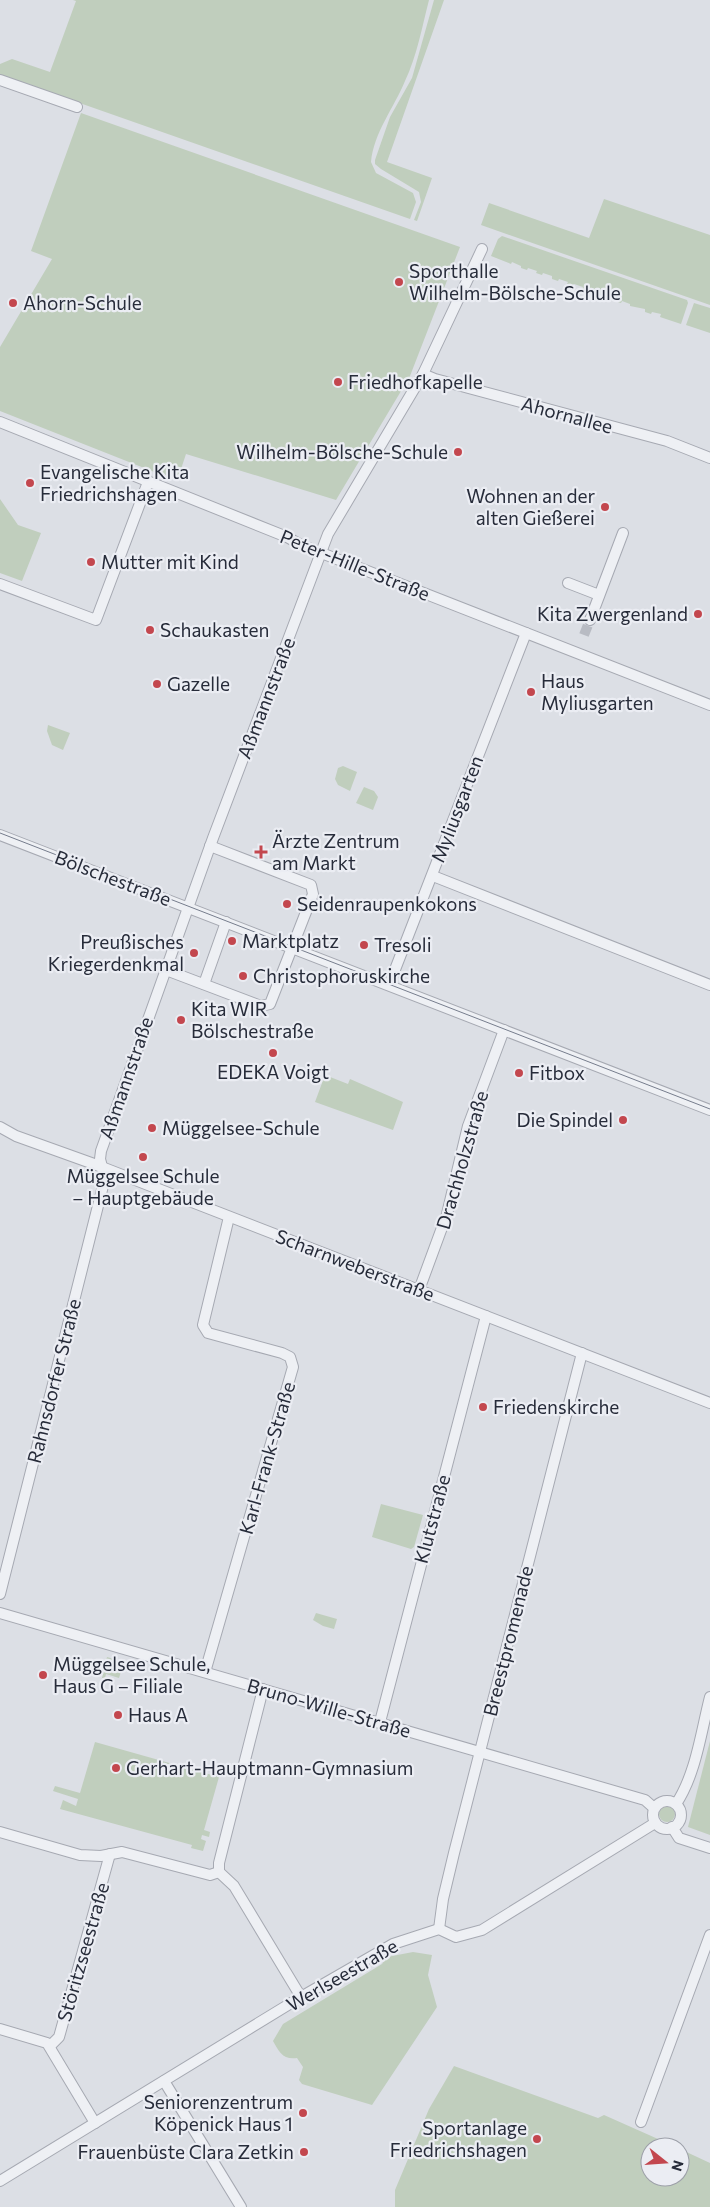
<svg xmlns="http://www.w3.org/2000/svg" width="710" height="2207" viewBox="0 0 710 2207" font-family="Commissioner,sans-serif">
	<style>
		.green { fill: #c0cebd }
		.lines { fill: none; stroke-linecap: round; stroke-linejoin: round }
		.minor-tunnel { stroke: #b8bbc3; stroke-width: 10; stroke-dasharray: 10 5; stroke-linecap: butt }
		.minor-casing { stroke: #a6a9b2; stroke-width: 12 }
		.minor { stroke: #eef0f4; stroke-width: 10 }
		.tram { stroke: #767d8d; stroke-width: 1 }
		.poi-dot { fill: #c3474e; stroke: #ebedf3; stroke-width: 2 }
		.labels { text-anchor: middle; stroke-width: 4.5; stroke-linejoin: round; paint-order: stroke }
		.poi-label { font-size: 19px; fill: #272c3a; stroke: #ebedf3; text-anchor: start }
		.street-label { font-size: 19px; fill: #272c3a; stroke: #ebedf3 }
	</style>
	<rect width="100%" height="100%" fill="#dcdfe5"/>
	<g class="green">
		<path d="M73,0H429C422,27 417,56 405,81C394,108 374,132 371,162L376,173L413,193L416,202L410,219L0,75V64L12,59L50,72L76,1Z"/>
		<polygon points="434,0 444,0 387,162 432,178 417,221 414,220 421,202 419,192 381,169 375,164 375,160 390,117 412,78"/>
		<polygon points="81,113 460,247 410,376 336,500 186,454 177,481 0,411 0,347 52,259 31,251"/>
		<polygon points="604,199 710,235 710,305 481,225 489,203 589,238"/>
		<polygon points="502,236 687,300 688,303 681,324 660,317 661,314 652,312 651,314 645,312 645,309 630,306 630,304 622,301 621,303 614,301 614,298 598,295 599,293 582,290 583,287 574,284 573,286 567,284 568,282 559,279 558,281 552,279 552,276 543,273 542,275 536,273 537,271 528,268 527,270 521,268 521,266 512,262 511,264 491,256 498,239"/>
		<polygon points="694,303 710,308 710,333 686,325"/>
		<polygon points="0,499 18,525 41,533 22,581 0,573"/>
		<polygon points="48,725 70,733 63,750 52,745 47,731"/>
		<polygon points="343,766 357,772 350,791 338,785 335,779 338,768"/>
		<polygon points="364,787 374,791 378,797 373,810 356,803"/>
		<polygon points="325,1075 348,1084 350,1079 403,1102 393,1130 315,1102"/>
		<polygon points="381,1504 423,1515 414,1547 411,1549 372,1537"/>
		<polygon points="316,1613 337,1619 334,1629 323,1626 313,1620"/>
		<polygon points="107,1657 124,1662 119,1678 106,1674 105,1678 102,1678"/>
		<polygon points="710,1741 710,1835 688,1827"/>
		<polygon points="95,1742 219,1777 204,1830 210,1832 209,1837 202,1835 201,1839 206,1841 203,1851 191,1848 192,1845 60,1809 63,1800 76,1806 78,1799 53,1791 55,1786 80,1793"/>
		<circle cx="667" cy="1814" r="8"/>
		<path d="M413,1952L432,1955L428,1975L437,2007L372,2105L302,2084L299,2080L303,2067L297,2058C283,2060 279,2052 273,2041L283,2024L382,1964L387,1957Z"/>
		<polygon points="454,2066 598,2118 604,2115 676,2147 650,2147 650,2177 680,2177 680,2149 710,2163 710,2207 395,2207 395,2190 429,2109"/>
	</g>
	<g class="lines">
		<polyline class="minor-tunnel" points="584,635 590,620"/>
		<defs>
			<g id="minor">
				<polyline points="0,80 77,107"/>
				<polyline points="423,374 435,379 667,441 710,458"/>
				<polyline points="0,422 287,537 301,545 710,705"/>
				<polyline points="568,583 599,595"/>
				<polyline points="0,584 96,620 148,482"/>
				<polyline points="590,620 623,533"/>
				<polyline points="0,835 710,1110"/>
				<polyline points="433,876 710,985"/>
				<polyline points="166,970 261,1006 270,1004 313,894 311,885 210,846"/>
				<polyline points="204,984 226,922"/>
				<polyline points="389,985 526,633"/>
				<polyline points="0,1127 16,1136 94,1164 710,1403"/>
				<polyline points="419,1290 447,1214 468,1126 504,1030"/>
				<polyline points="0,1594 105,1178 100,1159 101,1151 213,838 328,534 423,374 482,249"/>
				<polyline points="0,1613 645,1800 654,1808"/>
				<polyline points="205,1672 293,1367 290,1357 282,1353 208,1333 203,1325 229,1217"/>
				<polyline points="263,1689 219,1863 219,1872 234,1886 301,1997"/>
				<polyline points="380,1722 486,1316"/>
				<circle cx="667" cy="1815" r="14"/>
				<path d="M676,1804C696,1774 701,1732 710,1697"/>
				<polyline points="672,1827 679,1838 710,1848"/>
				<polyline points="0,1832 80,1855 101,1856 122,1852 210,1875 219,1872"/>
				<polyline points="439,1929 443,1899 454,1853 582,1353"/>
				<polyline points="0,2029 47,2043 95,2123"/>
				<polyline points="50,2046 59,2037 110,1854"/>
				<polyline points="164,2081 241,2207"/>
				<polyline points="641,2122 710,1935"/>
				<polyline points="0,2181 301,1997 393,1944 439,1929 456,1937 482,1930 655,1823"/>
			</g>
		</defs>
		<use href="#minor" class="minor-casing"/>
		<use href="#minor" class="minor"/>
		<polyline class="tram" points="0,833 710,1109"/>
	</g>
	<g class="poi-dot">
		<circle cx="399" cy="282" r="5"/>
		<circle cx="13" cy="303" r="5"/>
		<circle cx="338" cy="382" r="5"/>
		<circle cx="458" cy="452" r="5"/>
		<circle cx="30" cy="483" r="5"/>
		<circle cx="605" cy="507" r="5"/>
		<circle cx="91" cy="562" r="5"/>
		<circle cx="698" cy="614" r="5"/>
		<circle cx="150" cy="630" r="5"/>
		<circle cx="157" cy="684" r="5"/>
		<circle cx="531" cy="692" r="5"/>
		<path d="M258.5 844.5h5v5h5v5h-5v5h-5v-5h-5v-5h5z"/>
		<circle cx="287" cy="904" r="5"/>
		<circle cx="232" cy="941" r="5"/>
		<circle cx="364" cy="945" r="5"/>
		<circle cx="194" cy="953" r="5"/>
		<circle cx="243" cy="976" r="5"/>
		<circle cx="181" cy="1020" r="5"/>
		<circle cx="273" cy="1053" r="5"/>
		<circle cx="519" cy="1073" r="5"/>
		<circle cx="623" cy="1120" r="5"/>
		<circle cx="152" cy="1128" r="5"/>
		<circle cx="143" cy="1157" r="5"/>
		<circle cx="483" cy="1407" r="5"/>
		<circle cx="43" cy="1675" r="5"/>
		<circle cx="118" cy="1715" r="5"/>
		<circle cx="116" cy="1768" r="5"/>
		<circle cx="303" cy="2113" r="5"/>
		<circle cx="537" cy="2139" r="5"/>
		<circle cx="304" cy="2152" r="5"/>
	</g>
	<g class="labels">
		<g class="poi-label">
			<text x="409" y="278">Sporthalle<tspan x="409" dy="22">Wilhelm-Bölsche-Schule</tspan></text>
			<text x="23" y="310">Ahorn-Schule</text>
			<text x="348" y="389">Friedhofkapelle</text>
			<text x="448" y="459" text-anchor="end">Wilhelm-Bölsche-Schule</text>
			<text x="40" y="479">Evangelische Kita<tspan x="40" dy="22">Friedrichshagen</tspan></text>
			<text x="595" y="503" text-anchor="end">Wohnen an der<tspan x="595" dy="22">alten Gießerei</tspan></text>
			<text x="101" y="569">Mutter mit Kind</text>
			<text x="688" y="621" text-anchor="end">Kita Zwergenland</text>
			<text x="160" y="637">Schaukasten</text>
			<text x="541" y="688">Haus<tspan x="541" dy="22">Myliusgarten</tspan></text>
			<text x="167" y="691">Gazelle</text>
			<text x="272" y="848">Ärzte Zentrum<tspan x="272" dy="22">am Markt</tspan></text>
			<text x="297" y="911">Seidenraupenkokons</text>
			<text x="242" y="948">Marktplatz</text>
			<text x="184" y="949" text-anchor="end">Preußisches<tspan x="184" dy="22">Kriegerdenkmal</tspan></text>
			<text x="374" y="952">Tresoli</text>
			<text x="253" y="983">Christophoruskirche</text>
			<text x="191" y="1016">Kita WIR<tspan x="191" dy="22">Bölschestraße</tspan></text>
			<text x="273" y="1079" text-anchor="middle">EDEKA Voigt</text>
			<text x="529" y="1080">Fitbox</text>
			<text x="613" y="1127" text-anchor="end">Die Spindel</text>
			<text x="162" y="1135">Müggelsee-Schule</text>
			<text x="143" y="1183" text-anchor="middle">Müggelsee Schule<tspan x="143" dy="22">– Hauptgebäude</tspan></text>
			<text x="493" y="1414">Friedenskirche</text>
			<text x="53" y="1671">Müggelsee Schule,<tspan x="53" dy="22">Haus G – Filiale</tspan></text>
			<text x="128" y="1722">Haus A</text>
			<text x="126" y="1775">Gerhart-Hauptmann-Gymnasium</text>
			<text x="293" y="2109" text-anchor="end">Seniorenzentrum<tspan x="293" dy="22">Köpenick Haus 1</tspan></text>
			<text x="527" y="2135" text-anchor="end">Sportanlage<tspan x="527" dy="22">Friedrichshagen</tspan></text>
			<text x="294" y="2159" text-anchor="end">Frauenbüste Clara Zetkin</text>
		</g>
		<g class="street-label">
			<text transform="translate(567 415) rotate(15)" y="7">Ahornallee</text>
			<text transform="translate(355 565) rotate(22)" y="7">Peter-Hille-Straße</text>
			<text transform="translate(266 698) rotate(-69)" y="7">Aßmannstraße</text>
			<text transform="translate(457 809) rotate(-69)" y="7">Myliusgarten</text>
			<text transform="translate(113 878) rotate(21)" y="7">Bölschestraße</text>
			<text transform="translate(126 1078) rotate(-71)" y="7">Aßmannstraße</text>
			<text transform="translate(462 1160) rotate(-74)" y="7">Drachholzstraße</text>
			<text transform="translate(355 1265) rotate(21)" y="7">Scharnweberstraße</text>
			<text transform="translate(54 1381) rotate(-76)" y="7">Rahnsdorfer Straße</text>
			<text transform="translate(267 1458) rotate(-74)" y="7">Karl-Frank-Straße</text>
			<text transform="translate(432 1519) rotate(-75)" y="7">Klutstraße</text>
			<text transform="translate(508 1641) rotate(-76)" y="7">Breestpromenade</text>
			<text transform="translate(329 1708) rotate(16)" y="7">Bruno-Wille-Straße</text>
			<text transform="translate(83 1952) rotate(-74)" y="7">Störitzseestraße</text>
			<text transform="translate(342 1975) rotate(-30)" y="7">Werlseestraße</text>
		</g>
	</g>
	<g transform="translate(665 2162) rotate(107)"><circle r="24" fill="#ebedf3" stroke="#9da0a9"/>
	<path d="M0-4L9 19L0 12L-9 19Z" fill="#c3474e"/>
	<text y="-8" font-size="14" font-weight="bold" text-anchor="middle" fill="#272c3a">N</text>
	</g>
</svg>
